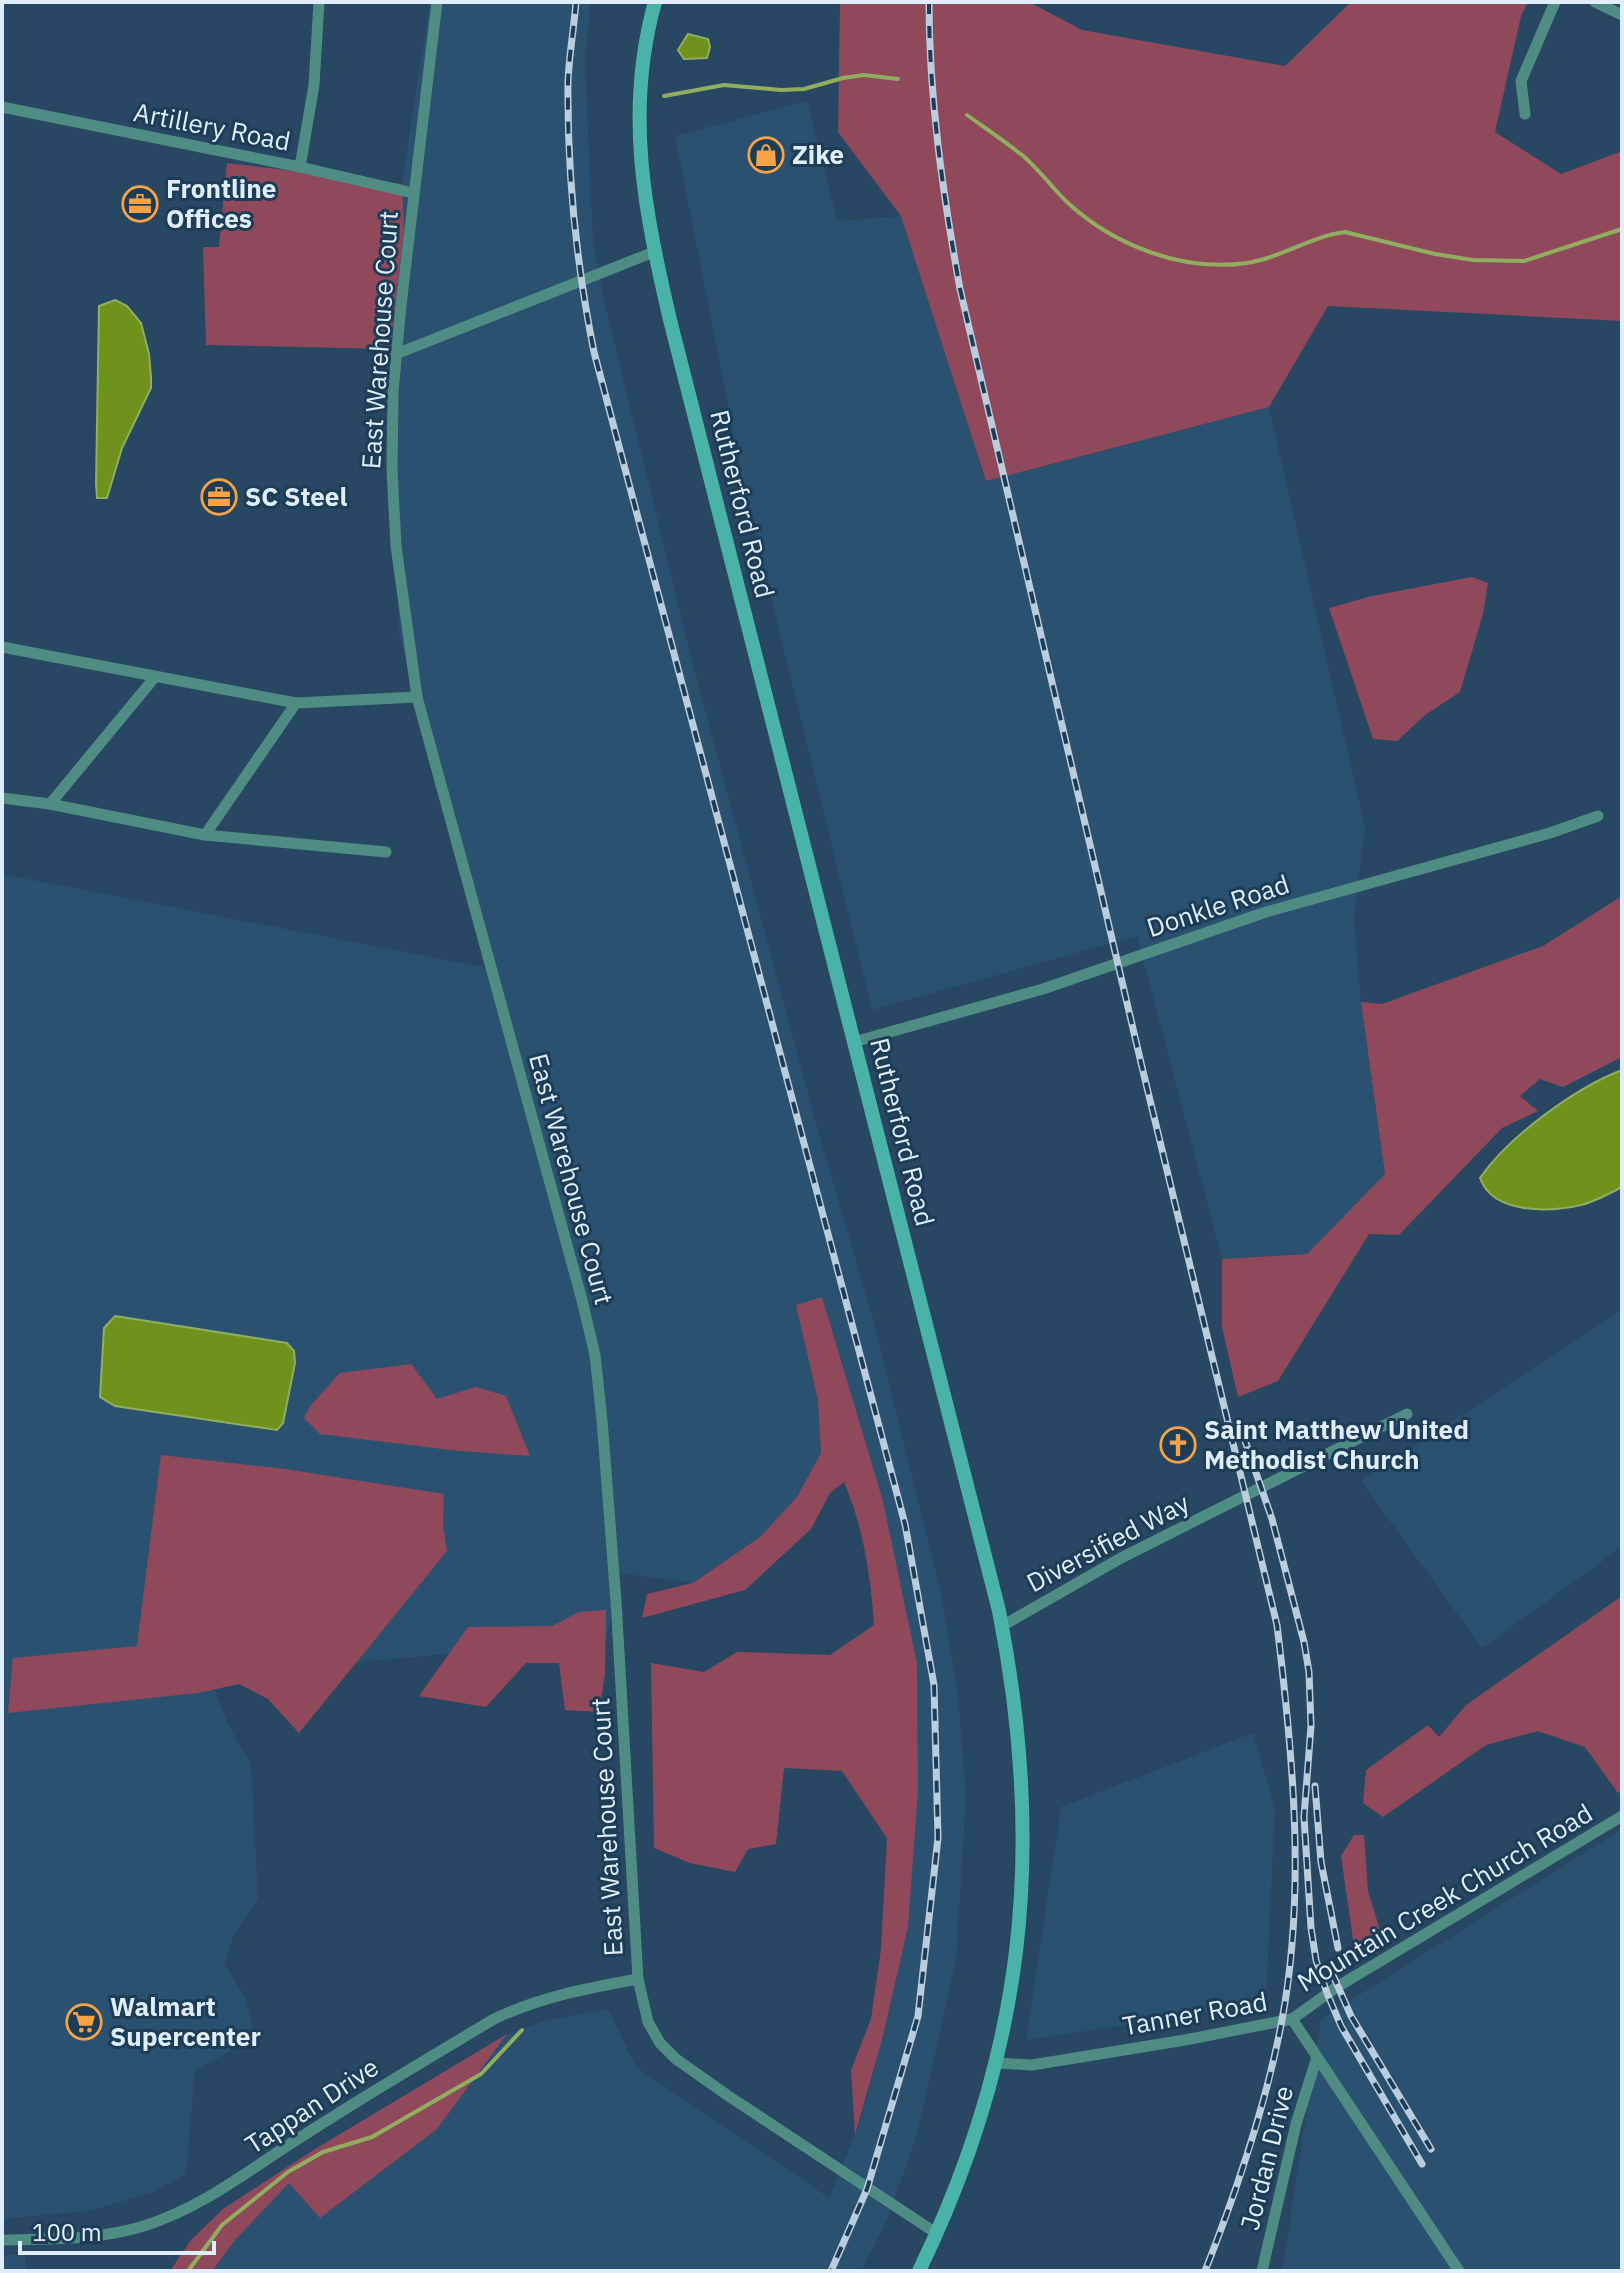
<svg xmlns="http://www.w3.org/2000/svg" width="1624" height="2273" viewBox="0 0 1624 2273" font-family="'IBM Plex Sans',sans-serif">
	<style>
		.built { fill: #2b5171 }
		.green { fill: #90495b }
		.water { fill: #6f921d; stroke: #91ae60; stroke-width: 2 }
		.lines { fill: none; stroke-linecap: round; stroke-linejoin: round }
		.stream { stroke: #91ae60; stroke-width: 4 }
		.street { stroke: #4f8c84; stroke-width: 11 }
		.secondary { stroke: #4ab3a8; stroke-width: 14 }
		.rail-casing { stroke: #bbcddd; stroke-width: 7 }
		.rail { stroke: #1d3d57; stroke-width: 4; stroke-dasharray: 12; stroke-linecap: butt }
		.labels { text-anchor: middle; stroke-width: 6; stroke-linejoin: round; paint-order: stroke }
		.street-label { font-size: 26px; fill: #e0eefc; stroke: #1d3d57 }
		.poi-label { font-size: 26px; font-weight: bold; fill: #e0eefc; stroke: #1d3d57; text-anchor: start }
	</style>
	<rect width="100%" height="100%" fill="#284762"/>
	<g class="built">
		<polygon points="430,2 591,2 585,60 593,243 604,300 692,661 816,1123 874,1323 942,1597 958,1696 966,1797 956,1960 917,2135 886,2222 861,2271 212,2271 236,2239 289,2182 437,2129 507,2034 548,2020 608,2009 636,2067 829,2198 861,2119 882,2040 908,1927 918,1792 917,1663 883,1501 822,1297 797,1305 818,1400 821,1453 797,1497 760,1537 693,1583 619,1573 607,1639 209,1676 230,1728 251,1764 258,1898 233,1936 225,1964 246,1999 253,2028 236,2047 195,2071 186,2174 154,2192 89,2211 2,2219 2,874 488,968 417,710 399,632 390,349 404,230 402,184"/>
		<polygon points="807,101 837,221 901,216 986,481 1269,407 1365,827 1354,917 1361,1002 1385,1174 1307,1254 1222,1259 1137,936 872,1010 745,491 675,136"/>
		<polygon points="1622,1310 1622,1547 1482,1648 1361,1481"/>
		<polygon points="1253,1733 1275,1808 1266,2004 1026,2040 1061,1807"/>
		<polygon points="1622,1829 1622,2271 1282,2271 1321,2019"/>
		<rect x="2" y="2255" width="23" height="16"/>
	</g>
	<g class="green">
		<polygon points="840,2 1029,2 1082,30 1285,66 1351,2 1528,2 1521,16 1495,132 1561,174 1622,151 1622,321 1328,306 1269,407 986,481 901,216 838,132"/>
		<polygon points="227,163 402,184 404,230 390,349 206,345 203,247 219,247"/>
		<polygon points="1472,577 1488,583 1483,614 1460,692 1425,715 1397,741 1373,739 1329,608 1372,596"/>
		<polygon points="1622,896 1622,1057 1563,1087 1540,1079 1520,1096 1538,1111 1502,1128 1399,1235 1369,1234 1278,1381 1238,1397 1222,1327 1222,1259 1307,1254 1385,1174 1361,1002 1382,1004 1543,946"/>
		<path d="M822,1297L883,1501L917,1663L918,1792L908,1927L882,2040L855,2135L851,2070L871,2019L881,1949L887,1838L842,1771L784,1768L776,1844L748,1849L735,1872L690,1863L654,1848L651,1663L704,1672L737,1652L830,1655L874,1625C871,1577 863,1526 844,1482L830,1493L811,1529L745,1590L642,1618L647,1594L693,1583L760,1537L797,1497L821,1453L818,1400L796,1305Z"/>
		<polygon points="411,1364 437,1399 476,1387 506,1396 530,1456 459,1451 320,1434 304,1418 311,1405 340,1373"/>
		<polygon points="161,1455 285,1469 444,1494 443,1525 447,1551 299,1733 268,1699 239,1684 198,1693 8,1713 13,1658 137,1646"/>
		<polygon points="1622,1596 1622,1791 1618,1793 1585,1747 1538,1731 1486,1745 1383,1817 1363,1803 1366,1770 1428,1725 1439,1737 1466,1705"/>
		<polygon points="606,1610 605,1675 599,1712 565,1710 559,1663 526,1663 486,1707 419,1696 468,1627 552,1626 579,1612"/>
		<polygon points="1354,1835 1364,1835 1368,1891 1380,1930 1354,1946 1341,1856"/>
		<polygon points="507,2034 437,2129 320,2218 289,2183 236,2239 212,2271 170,2271 191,2240 223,2209 315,2149"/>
	</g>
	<g class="water">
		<polygon points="688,34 708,39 710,47 707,58 684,59 678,50"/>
		<polygon points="115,300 127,306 141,323 149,354 151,377 151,388 122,448 107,498 97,498 96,484 99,306"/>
		<path d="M1622,1070V1187C1609,1194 1596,1201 1581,1205C1551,1212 1493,1215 1480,1178C1508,1137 1575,1088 1622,1070Z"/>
		<polygon points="115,1316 287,1343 294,1351 295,1363 283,1423 277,1430 115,1406 100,1397 104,1328"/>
	</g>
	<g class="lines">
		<g class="stream">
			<polyline points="664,96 724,85 781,90 804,89 843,78 864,75 898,79"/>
			<path d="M967,115C985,128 1004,141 1022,155C1039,169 1052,188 1068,203C1115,246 1183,272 1247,263C1281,258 1311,236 1345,232L1435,254L1473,260L1524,261L1622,229"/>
			<polyline points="188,2271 222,2225 288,2172 323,2152 372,2137 481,2074 522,2030"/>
		</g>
		<g class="street">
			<polyline points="437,2 401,305 393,392 392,470 396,546 417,697 582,1300 595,1355 602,1420 616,1601 638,1979 648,2022 660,2043 676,2059 727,2095 936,2233"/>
			<polyline points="1595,2 1622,15"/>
			<polyline points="2,107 300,167 413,193"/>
			<polyline points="1525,114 1521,81 1555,2"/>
			<polyline points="300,167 314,85 319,2"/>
			<polyline points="396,354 654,252"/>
			<polyline points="2,647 296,703 417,697"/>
			<polyline points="2,798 50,804 205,835 386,852"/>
			<polyline points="50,804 155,677"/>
			<polyline points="205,835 296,703"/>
			<polyline points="854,1042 1043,989 1266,912 1550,833 1598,816"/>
			<polyline points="1002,1626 1121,1558 1407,1414"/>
			<polyline points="1292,2019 1459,2271"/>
			<polyline points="997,2063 1032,2065 1185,2040 1292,2019 1337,1987 1622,1816"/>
			<path d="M2,2240C50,2239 101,2240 147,2225C205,2206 250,2169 301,2137C364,2096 429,2058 494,2019C540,1997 588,1988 638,1979"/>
			<polyline points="1262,2271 1296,2124 1317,2057"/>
		</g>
		<path class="secondary" d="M655,2C624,113 645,212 670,320L999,1611C1046,1849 1025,2052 919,2271"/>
		<defs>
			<g id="rail">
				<path d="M576,2C574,28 569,55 568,82C567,174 576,262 594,352L905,1524L934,1685L938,1838L918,2016L867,2189L831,2271"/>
				<path d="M929,2C929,99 943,194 960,289L1142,1067L1277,1625C1293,1755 1306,1891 1282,2020C1266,2106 1237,2190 1205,2271"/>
				<polyline points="1243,1435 1272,1519 1304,1642 1309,1672 1311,1726 1304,1817 1311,1928 1316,1960 1327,1993 1341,2026 1422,2164"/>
				<polyline points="1315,1786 1321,1862 1338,1948"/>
				<polyline points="1332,1973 1351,2016 1431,2149"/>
			</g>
		</defs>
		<use href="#rail" class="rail-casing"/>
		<use href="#rail" class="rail"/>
	</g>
	<defs>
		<symbol id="shop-ring" viewBox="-11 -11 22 22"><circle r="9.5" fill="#1d3d57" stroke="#f5a346" stroke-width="1.5"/><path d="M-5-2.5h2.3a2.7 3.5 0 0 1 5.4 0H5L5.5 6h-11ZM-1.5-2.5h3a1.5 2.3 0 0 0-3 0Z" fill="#f5a346"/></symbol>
		<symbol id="office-ring" viewBox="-11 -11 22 22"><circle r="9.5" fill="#1d3d57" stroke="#f5a346" stroke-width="1.5"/><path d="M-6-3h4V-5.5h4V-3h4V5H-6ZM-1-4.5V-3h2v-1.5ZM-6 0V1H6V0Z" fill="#f5a346"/></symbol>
		<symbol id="church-ring" viewBox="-11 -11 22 22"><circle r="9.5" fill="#1d3d57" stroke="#f5a346" stroke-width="1.5"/><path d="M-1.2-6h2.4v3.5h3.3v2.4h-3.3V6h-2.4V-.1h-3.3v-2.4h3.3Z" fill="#f5a346"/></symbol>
		<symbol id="supermarket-ring" viewBox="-11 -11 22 22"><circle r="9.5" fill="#1d3d57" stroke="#f5a346" stroke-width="1.5"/><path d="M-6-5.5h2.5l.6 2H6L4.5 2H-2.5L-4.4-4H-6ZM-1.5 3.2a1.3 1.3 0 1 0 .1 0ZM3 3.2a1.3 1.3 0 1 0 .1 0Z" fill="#f5a346"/></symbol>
	</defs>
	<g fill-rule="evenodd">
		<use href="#shop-ring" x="746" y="135" width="40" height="40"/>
		<use href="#office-ring" x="120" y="184" width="40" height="40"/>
		<use href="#office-ring" x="199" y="477" width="40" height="40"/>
		<use href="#church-ring" x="1158" y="1425" width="40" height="40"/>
		<use href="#supermarket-ring" x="64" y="2002" width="40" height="40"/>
	</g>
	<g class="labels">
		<g class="street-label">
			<text transform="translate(212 127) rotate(11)" y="9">Artillery Road</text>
			<text transform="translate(380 340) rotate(-86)" y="9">East Warehouse Court</text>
			<text transform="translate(742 504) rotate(76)" y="9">Rutherford Road</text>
			<text transform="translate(1218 906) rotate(-18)" y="9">Donkle Road</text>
			<text transform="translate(902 1132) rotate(76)" y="9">Rutherford Road</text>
			<text transform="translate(571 1179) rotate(75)" y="9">East Warehouse Court</text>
			<text transform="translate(1108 1543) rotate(-28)" y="9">Diversified Way</text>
			<text transform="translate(607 1827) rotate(-93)" y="9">East Warehouse Court</text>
			<text transform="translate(1445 1898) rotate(-31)" y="9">Mountain Creek Church Road</text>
			<text transform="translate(1195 2014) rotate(-10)" y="9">Tanner Road</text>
			<text transform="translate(312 2106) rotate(-33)" y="9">Tappan Drive</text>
			<text transform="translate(1267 2158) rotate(-76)" y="9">Jordan Drive</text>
		</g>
		<g class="poi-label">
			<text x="792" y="164">Zike</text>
			<text x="166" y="198">Frontline<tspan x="166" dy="30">Offices</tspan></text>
			<text x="245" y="506">SC Steel</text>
			<text x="1204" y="1439">Saint Matthew United<tspan x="1204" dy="30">Methodist Church</tspan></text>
			<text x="110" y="2016">Walmart<tspan x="110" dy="30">Supercenter</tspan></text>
		</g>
	</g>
	<rect width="1624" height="2273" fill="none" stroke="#e0eefc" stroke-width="8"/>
	<path d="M20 2241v12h194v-12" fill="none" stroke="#e0eefc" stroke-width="4"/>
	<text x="32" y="2241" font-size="24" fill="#e0eefc" stroke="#1d3d57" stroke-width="6" paint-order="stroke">100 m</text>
</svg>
